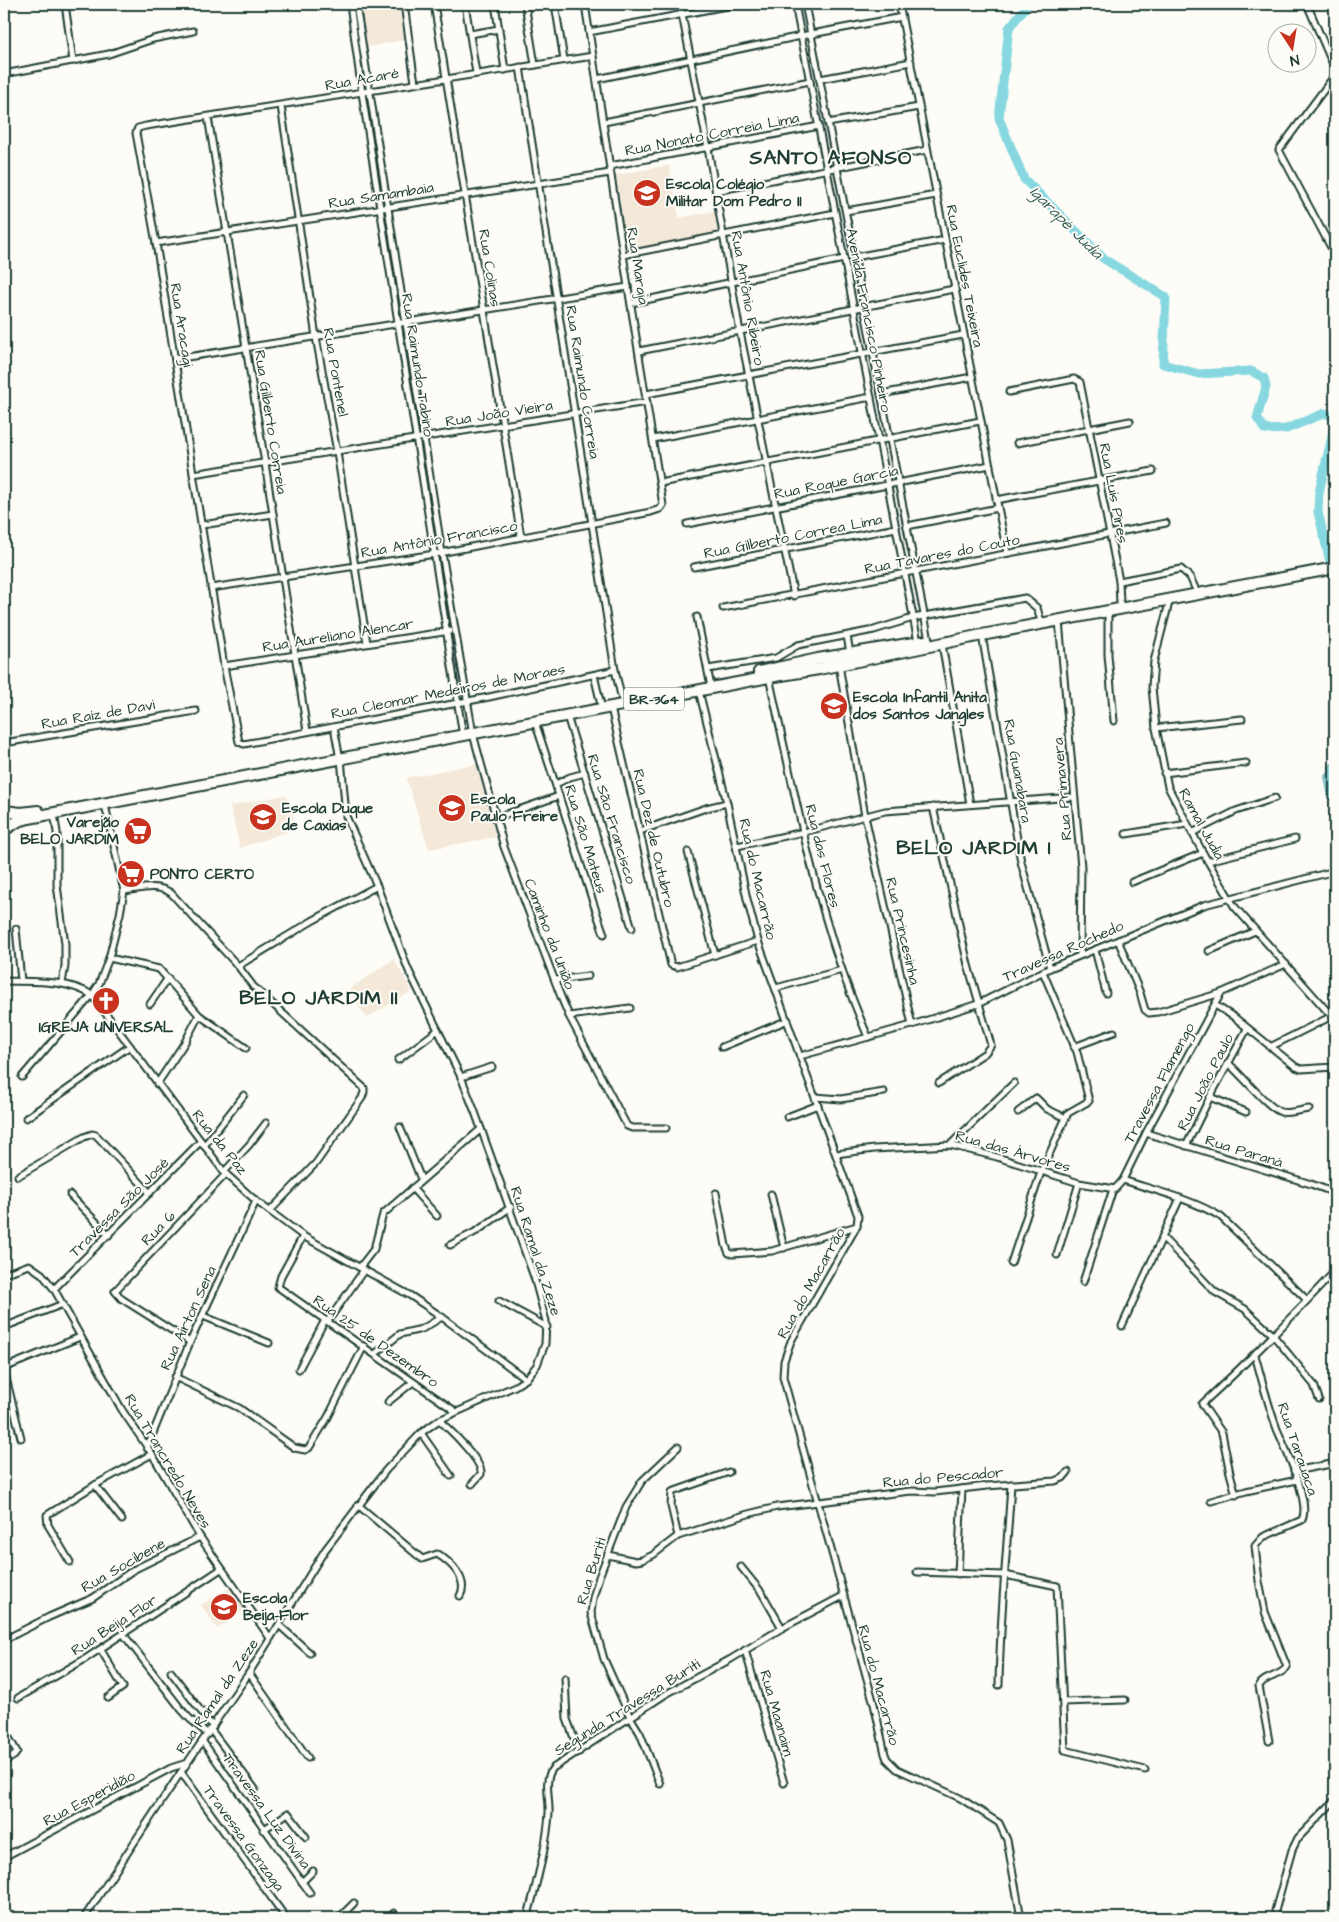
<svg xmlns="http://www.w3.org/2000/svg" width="1339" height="1922" viewBox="0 0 1339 1922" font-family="'Architects Daughter',sans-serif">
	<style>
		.built { fill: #f4e8d8 }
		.water { fill: #86d7df; stroke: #5d999b }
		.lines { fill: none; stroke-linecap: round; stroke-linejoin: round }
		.river { stroke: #86d7df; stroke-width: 9 }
		.street-casing { stroke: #1f3d34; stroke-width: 9 }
		.highway-casing { stroke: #1f3d34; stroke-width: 14 }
		.street { stroke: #fdfcf7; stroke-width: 5 }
		.highway { stroke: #fdfcf7; stroke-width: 10 }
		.labels { text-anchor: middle; stroke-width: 4; stroke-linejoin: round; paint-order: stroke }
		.shield { fill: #fdfcf7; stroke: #62766e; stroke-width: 1 }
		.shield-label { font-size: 14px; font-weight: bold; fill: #1f3d34 }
		.street-label { font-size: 15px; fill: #1f3d34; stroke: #fdfcf7 }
		.poi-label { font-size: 15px; font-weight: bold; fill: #1f3d34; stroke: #fdfcf7; text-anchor: start }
		.water-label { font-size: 16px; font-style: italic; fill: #345c56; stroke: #fdfcf7 }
		.district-label { font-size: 20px; font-weight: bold; letter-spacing: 1px; fill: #1f3d34; stroke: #fdfcf7 }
	</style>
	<rect width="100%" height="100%" fill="#fdfcf7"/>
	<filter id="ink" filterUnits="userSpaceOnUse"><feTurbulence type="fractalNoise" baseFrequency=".02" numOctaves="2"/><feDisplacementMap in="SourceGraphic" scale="10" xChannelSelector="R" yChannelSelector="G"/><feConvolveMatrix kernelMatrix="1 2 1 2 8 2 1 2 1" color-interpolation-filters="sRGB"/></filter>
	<g filter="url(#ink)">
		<g class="built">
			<polygon points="359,4 398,4 404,40 366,47"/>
			<polygon points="669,165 679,218 715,211 719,232 627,250 616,175"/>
			<polygon points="476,764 496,837 429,849 406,778"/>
			<polygon points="286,795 297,828 240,848 230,806"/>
			<polygon points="394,959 412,991 367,1018 348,990"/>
			<polygon points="232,1586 246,1609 217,1629 201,1605"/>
		</g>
		<polygon class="water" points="1335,762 1335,797 1329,799 1325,778 1325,775 1330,773 1329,766"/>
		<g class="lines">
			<g class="river">
				<polyline points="1028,4 1009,28 999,118 1024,179 1104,259 1166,297 1163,364 1199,374 1251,371 1264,378 1266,387 1257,418 1265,430 1286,429 1325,413 1335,418"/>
				<polyline points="1335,423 1319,492 1318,512 1335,583"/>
			</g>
			<defs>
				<g id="street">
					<polyline points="65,4 73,61"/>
					<polyline points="350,4 362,93 462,730"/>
					<polyline points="356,4 442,553 472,728"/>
					<polyline points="404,4 415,83"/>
					<polyline points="434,4 521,537"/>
					<polyline points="465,4 476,73"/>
					<polyline points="495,4 505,70"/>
					<polyline points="525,4 535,65"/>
					<polyline points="555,4 564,60"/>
					<polyline points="680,4 708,148 740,332 794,596"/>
					<polyline points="795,4 918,642"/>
					<polyline points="805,4 929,640"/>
					<polyline points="899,4 1007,553"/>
					<polyline points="1307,4 1331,60 1335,65"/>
					<polyline points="589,32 737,4"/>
					<polyline points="470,34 499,29"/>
					<polyline points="593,56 146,126 138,128 136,133 156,243 224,666 239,742 244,744 489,697 615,670"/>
					<polyline points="520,67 615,670 622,700"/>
					<polyline points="4,74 109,54 153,39 193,31"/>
					<polyline points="1335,75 1279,150 1335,255"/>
					<polyline points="597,79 801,36 902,17"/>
					<polyline points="820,79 911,62"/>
					<polyline points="281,106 316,337 337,452 367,643"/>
					<polyline points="208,117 265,463 307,731"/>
					<polyline points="604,122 810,81"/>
					<polyline points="828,123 919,107"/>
					<polyline points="610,166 819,126"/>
					<polyline points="716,191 927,150"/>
					<polyline points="846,211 936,195"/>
					<polyline points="156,243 610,173"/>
					<polyline points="623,255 835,213"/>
					<polyline points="855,257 945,240"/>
					<polyline points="631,303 844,259"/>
					<polyline points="639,351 954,289"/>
					<polyline points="175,359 628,287"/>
					<polyline points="1009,392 1074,379 1080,382 1119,581 1120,603"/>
					<polyline points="646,394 963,335"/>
					<polyline points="881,394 972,377"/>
					<polyline points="653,439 871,397"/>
					<polyline points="1017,443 1130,421"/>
					<polyline points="193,474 647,402"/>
					<polyline points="660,483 980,421"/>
					<polyline points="996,500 1153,471"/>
					<polyline points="687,524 990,465"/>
					<polyline points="202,525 273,514"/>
					<polyline points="907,526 998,508"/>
					<polyline points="694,567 896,528"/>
					<polyline points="1119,581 1181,569 1190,577 1195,588"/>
					<polyline points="211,588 435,554 651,512 660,509 663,505 628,287 585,4"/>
					<polyline points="1170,599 1154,661 1152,687 1156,728 1168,787 1203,853 1234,906 1335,1020"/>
					<polyline points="723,608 1166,523"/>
					<polyline points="1108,612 1108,655 1114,721"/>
					<polyline points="697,617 710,682"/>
					<polyline points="1059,621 1081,867 1080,955"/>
					<polyline points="982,635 1021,862 1050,968"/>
					<polyline points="847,636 850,653"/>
					<polyline points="942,644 970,804"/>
					<polyline points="839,665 865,816 912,1025"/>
					<polyline points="224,666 450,631"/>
					<polyline points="708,669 776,658 798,645 874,630 913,618 1025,598 1037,608 1040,618"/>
					<polyline points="594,675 601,705"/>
					<path d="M769,677C791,775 809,875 842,970C849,992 859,1015 868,1037"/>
					<polyline points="699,691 727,803 747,899 758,941 858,1216 857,1226 791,1341 784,1361 783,1377 874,1704 885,1754 887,1759 897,1769 960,1798 999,1823 1007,1840 1021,1918"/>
					<polyline points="611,708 671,965 677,967 758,941"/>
					<polyline points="567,716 632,928"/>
					<path d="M535,722C559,792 579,864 604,934"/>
					<polyline points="334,727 339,754"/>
					<polyline points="1156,728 1242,719"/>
					<polyline points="473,734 504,847 561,997 569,1016 627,1126 632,1128 666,1128"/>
					<polyline points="4,743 196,711"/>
					<polyline points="1164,773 1246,763"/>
					<polyline points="556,784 570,777 585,773"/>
					<polyline points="105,805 124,891 120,914 109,958 99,984 92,995 224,1172 256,1201 303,1236 411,1296 442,1317 526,1379"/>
					<polyline points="933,807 968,965 991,1045 985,1053 939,1083"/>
					<polyline points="54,814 57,832 57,885 65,944 65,966 62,983"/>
					<polyline points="495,818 559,796"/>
					<polyline points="640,831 706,808 727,803"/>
					<polyline points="1192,833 1236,811 1275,798"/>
					<polyline points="1126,834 1187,824"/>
					<polyline points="737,846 804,832 885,811 1074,797"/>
					<polyline points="688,852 715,955"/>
					<polyline points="1208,861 1295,839"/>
					<polyline points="1132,882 1203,853"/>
					<path d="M124,891C140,889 157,883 171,893L238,966L253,986L364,1088V1092L362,1098L316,1163L270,1211"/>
					<polyline points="16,929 21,981"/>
					<polyline points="1118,940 1140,993 1145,1010 1149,1013 1158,1012 1221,993 1286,964"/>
					<polyline points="1095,950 1106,993"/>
					<polyline points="1209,951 1255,931"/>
					<polyline points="109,958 159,969 199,1015 246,1048"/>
					<polyline points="238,966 312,921 377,886"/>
					<polyline points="555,980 588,976"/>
					<path d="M4,981C34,982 66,979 92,995L22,1077"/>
					<polyline points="776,988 842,970"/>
					<polyline points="150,1004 168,978"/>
					<polyline points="1215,1005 1234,1017 1296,1067 1301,1069 1335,1067"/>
					<polyline points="569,1016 630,1008"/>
					<polyline points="722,1047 788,1020"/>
					<polyline points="1074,1047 1114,1032"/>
					<polyline points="1270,1047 1332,1016"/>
					<polyline points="800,1056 912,1025 978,1004 1050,968 1204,905 1335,871"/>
					<polyline points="398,1060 438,1030"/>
					<path d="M1228,1063C1239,1072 1270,1110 1281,1112C1289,1114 1300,1110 1309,1109"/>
					<polyline points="461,1077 492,1067"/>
					<polyline points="157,1084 185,1042 199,1015"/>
					<polyline points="815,1097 841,1099 884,1092"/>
					<polyline points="1210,1097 1246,1112"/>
					<polyline points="1018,1112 1036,1098 1047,1109 1066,1118"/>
					<polyline points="787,1117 818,1105"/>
					<polyline points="26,1118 130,1046"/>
					<polyline points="400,1127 421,1179"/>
					<polyline points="1146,1133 1311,1184 1335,1193"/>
					<polyline points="950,1145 1014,1083"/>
					<polyline points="204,1146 244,1095"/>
					<polyline points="1186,1146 1210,1097 1247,1029"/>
					<polyline points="836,1154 874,1149 950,1145 997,1157 1079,1183 1115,1189 1123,1180 1146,1133 1221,993"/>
					<polyline points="224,1172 249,1145 266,1123"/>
					<polyline points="18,1176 84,1137 92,1134 96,1135 150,1193"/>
					<path d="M1123,1180C1156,1191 1192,1199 1221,1217L1307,1300"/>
					<polyline points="412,1188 437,1216"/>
					<polyline points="716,1193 726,1246 729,1253 732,1254 772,1251 857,1226"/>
					<polyline points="771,1194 784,1248"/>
					<polyline points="70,1195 109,1235"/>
					<polyline points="303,1236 281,1276 278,1287 455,1411"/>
					<polyline points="1162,1237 1215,1292 1245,1309 1273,1335 1314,1385 1319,1399"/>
					<polyline points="450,1245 477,1231 511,1207"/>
					<polyline points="1057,1255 1079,1183"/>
					<polyline points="1011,1263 1041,1172 1068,1113 1089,1101 1077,1052 1043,972"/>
					<polyline points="360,1267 374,1249 383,1214 481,1129"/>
					<polyline points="4,1274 29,1265 42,1274 54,1289 122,1410 152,1454 200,1537 270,1638"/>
					<polyline points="1083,1282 1113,1189"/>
					<polyline points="54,1289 201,1141"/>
					<polyline points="499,1301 547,1327"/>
					<polyline points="203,1316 269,1343"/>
					<polyline points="328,1321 364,1270"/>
					<polyline points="1122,1326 1180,1198"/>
					<polyline points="4,1327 63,1304"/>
					<polyline points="190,1342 122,1299 115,1291 226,1174"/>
					<polyline points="375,1354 400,1334 422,1329 442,1317"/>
					<path d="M1255,1355C1262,1380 1268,1405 1277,1429C1285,1448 1311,1502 1302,1520L1263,1537L1255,1546L1259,1581L1265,1612L1287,1667C1280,1677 1264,1676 1259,1686L1269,1741"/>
					<polyline points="4,1368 80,1337"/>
					<polyline points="299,1369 325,1320"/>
					<polyline points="4,1370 21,1438"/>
					<polyline points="175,1377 239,1408 295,1448 305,1450 309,1448 328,1417 364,1346"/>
					<polyline points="388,1402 413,1382"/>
					<path d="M439,1420C449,1429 483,1461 481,1474L472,1484"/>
					<polyline points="421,1433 451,1476"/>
					<polyline points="147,1448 190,1342 256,1201"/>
					<polyline points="1294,1471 1331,1464 1335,1469"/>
					<polyline points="95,1485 122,1520"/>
					<path d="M1236,1495L1230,1473L1222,1433L1202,1404C1248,1362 1292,1317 1335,1271"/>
					<polyline points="1211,1501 1246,1491 1297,1480"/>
					<path d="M358,1505L422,1559L437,1554C451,1562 469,1580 460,1596"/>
					<polyline points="678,1536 671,1506 672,1492 729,1472"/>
					<polyline points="608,1555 636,1561 642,1560 653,1555 678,1536 748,1514 777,1507 911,1491 935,1492 987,1486 1055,1481 1063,1478 1068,1472"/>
					<polyline points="70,1562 48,1525 47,1515 95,1485 152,1454"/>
					<polyline points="741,1567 762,1593 782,1628"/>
					<polyline points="917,1572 1005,1575 1057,1586 1065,1750 1145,1770"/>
					<polyline points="958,1574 962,1489"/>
					<polyline points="279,1625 310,1653"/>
					<polyline points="124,1635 181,1709 190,1719 208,1734"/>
					<polyline points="4,1640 49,1617 93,1598 133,1570 200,1537"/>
					<polyline points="101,1650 123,1687 108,1698"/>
					<polyline points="745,1650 784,1783"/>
					<polyline points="171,1672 213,1727"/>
					<polyline points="249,1673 308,1758"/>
					<polyline points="565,1678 567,1719 579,1752"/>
					<path d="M999,1685C1000,1618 1007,1551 1011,1484"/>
					<polyline points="18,1698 85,1659 221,1569"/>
					<polyline points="1063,1702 1125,1700"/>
					<polyline points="4,1729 17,1752 14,1756 4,1762"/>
					<polyline points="211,1730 255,1789"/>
					<polyline points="203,1742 310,1893"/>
					<polyline points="181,1772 286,1918"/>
					<polyline points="660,1784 640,1733 630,1717 604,1659 591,1613 593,1598 599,1577 626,1507 642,1481 678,1447"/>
					<polyline points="263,1830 288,1813 306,1837"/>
					<polyline points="4,1857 171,1768 187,1763"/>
					<polyline points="302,1882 313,1871"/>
					<polyline points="1275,1911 1292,1850 1298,1838 1335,1800"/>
					<path d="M529,1912C537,1880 547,1846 549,1813C550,1799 543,1780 553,1768L666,1694L731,1659L782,1628L843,1596"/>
					<polyline points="84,1918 181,1772 249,1673 325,1550 386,1470 421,1433 439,1420 515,1386 526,1379 537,1365 545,1344 546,1321 534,1277 475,1112 461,1077 408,969 377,886 346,816 341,758"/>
					<polyline points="339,1918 354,1903"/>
					<polyline points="389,1918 394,1913"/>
				</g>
				<g id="highway">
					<polyline points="759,672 818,659 926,641"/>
					<polyline points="4,811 21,813 38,811"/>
					<polyline points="4,830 18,821 29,818 769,677 819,669 982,635 1335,568"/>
				</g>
			</defs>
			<use href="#street" class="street-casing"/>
			<use href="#highway" class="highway-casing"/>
			<use href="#street" class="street"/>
			<use href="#highway" class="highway"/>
		</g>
	</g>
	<defs>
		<symbol id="school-disc" viewBox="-11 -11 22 22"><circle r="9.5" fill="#c8321e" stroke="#fdfcf7"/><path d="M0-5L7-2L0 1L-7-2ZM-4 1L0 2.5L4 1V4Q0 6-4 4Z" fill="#fff"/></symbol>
		<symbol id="supermarket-disc" viewBox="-11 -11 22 22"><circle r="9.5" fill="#c8321e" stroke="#fdfcf7"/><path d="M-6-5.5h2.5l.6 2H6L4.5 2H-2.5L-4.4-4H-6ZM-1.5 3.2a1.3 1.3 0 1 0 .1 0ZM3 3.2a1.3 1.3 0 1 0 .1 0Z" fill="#fff"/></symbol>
		<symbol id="church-disc" viewBox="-11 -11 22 22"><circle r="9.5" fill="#c8321e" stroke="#fdfcf7"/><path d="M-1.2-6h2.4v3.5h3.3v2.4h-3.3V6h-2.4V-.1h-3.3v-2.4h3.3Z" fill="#fff"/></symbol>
	</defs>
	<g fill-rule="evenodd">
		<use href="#school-disc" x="631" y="177" width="32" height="32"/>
		<use href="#school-disc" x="818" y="690" width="32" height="32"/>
		<use href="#school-disc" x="436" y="792" width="32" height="32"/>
		<use href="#school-disc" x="247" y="801" width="32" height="32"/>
		<use href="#supermarket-disc" x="122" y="815" width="32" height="32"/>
		<use href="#supermarket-disc" x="115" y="858" width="32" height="32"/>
		<use href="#church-disc" x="90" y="985" width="32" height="32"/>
		<use href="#school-disc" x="208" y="1591" width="32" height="32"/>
	</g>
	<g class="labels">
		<rect class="shield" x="624" y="687.5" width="60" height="23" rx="4"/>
		<g class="shield-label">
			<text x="654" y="704">BR-364</text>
		</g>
		<g class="street-label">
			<text transform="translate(362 79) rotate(-10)" y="5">Rua Acaré</text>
			<text transform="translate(712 134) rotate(-11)" y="5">Rua Nonato Correia Lima</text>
			<text transform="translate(381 195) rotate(-9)" y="5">Rua Samambaia</text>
			<text transform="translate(638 266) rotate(81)" y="5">Rua Maraja</text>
			<text transform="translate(490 268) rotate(81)" y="5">Rua Colinas</text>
			<text transform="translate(965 276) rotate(79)" y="5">Rua Euclides Teixeira</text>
			<text transform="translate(748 298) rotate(80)" y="5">Rua Antônio Ribeiro</text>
			<text transform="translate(869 320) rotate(79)" y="5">Avenida Francisco Pinheiro</text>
			<text transform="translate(182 325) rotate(81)" y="5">Rua Aracagi</text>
			<text transform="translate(418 365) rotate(81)" y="5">Rua Raimundo Tabino</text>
			<text transform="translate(336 372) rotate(80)" y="5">Rua Pontenel</text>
			<text transform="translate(583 382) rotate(81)" y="5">Rua Raimundo Correia</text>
			<text transform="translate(499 413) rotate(-9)" y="5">Rua João Vieira</text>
			<text transform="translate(271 422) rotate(81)" y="5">Rua Gilberto Correia</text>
			<text transform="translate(836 482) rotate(-11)" y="5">Rua Roque Garcia</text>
			<text transform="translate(1114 493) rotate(79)" y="5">Rua Luís Pires</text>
			<text transform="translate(793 536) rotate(-11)" y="5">Rua Gilberto Correa Lima</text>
			<text transform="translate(439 539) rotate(-10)" y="5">Rua Antônio Francisco</text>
			<text transform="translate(942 554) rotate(-11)" y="5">Rua Tavares do Couto</text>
			<text transform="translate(338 635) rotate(-9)" y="5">Rua Aureliano Alencar</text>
			<text transform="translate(448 691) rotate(-11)" y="5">Rua Cleomar Medeiros de Moraes</text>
			<text transform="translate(98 714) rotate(-10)" y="5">Rua Raíz de Davi</text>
			<text transform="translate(1018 771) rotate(80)" y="5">Rua Guanabara</text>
			<text transform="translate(1062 789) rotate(-95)" y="5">Rua Primavera</text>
			<text transform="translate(612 819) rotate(73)" y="5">Rua São Francisco</text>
			<text transform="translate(1202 824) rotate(61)" y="5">Ramal Judia</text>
			<text transform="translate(654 838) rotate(77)" y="5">Rua Dez de Outubro</text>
			<text transform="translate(586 839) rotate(73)" y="5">Rua São Mateus</text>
			<text transform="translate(823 856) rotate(76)" y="5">Rua das Flores</text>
			<text transform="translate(758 879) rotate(77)" y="5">Rua do Macarrão</text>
			<text transform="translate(903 931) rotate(77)" y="5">Rua Princesinha</text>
			<text transform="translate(550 934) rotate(69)" y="5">Caminho da União</text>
			<text transform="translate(1063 951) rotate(-24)" y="5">Travessa Rochedo</text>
			<text transform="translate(1205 1082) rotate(-63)" y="5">Rua João Paulo</text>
			<text transform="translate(1159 1083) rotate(-62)" y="5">Travessa Flamengo</text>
			<text transform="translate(220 1142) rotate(51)" y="5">Rua da Paz</text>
			<text transform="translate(1013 1151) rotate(16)" y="5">Rua das Árvores</text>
			<text transform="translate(1244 1151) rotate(17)" y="5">Rua Paraná</text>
			<text transform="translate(119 1207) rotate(-45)" y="5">Travessa São José</text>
			<text transform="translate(158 1228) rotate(-46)" y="5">Rua 6</text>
			<text transform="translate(536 1251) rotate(72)" y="5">Rua Ramal da Zeze</text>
			<text transform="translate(811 1283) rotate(-61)" y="5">Rua do Macarrão</text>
			<text transform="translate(188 1318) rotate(-65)" y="5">Rua Airton Sena</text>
			<text transform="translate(376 1341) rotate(35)" y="5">Rua 25 de Dezembro</text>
			<text transform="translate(1298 1449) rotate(71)" y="5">Rua Tarauaca</text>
			<text transform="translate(168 1461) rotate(59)" y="5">Rua Trancredo Neves</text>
			<text transform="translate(943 1477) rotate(-5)" y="5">Rua do Pescador</text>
			<text transform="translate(123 1565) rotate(-30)" y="5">Rua Socibene</text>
			<text transform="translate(591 1571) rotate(-73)" y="5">Rua Buriti</text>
			<text transform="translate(114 1625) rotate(-33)" y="5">Rua Beija Flor</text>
			<text transform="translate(879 1685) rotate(75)" y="5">Rua do Macarrão</text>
			<text transform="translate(217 1696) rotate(-56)" y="5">Rua Ramal da Zeze</text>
			<text transform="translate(627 1707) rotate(-32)" y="5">Segunda Travessa Buriti</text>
			<text transform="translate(777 1713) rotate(74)" y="5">Rua Maanaim</text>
			<text transform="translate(89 1798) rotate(-28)" y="5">Rua Esperidião</text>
			<text transform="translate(267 1811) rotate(54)" y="5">Travessa Luz Divina</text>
			<text transform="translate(244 1838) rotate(54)" y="5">Travessa Gonzaga</text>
		</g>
		<g class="poi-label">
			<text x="666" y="189">Escola Colégio<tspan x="666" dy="17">Militar Dom Pedro II</tspan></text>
			<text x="853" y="702">Escola Infantil Anita<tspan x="853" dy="17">dos Santos Jangles</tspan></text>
			<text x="471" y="804">Escola<tspan x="471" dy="17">Paulo Freire</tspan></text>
			<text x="282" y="813">Escola Duque<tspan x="282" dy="17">de Caxias</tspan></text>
			<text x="119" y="827" text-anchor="end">Varejão<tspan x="119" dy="17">BELO JARDIM</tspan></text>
			<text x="150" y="879">PONTO CERTO</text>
			<text x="106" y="1032" text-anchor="middle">IGREJA UNIVERSAL</text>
			<text x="243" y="1603">Escola<tspan x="243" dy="17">Beija-Flor</tspan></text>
		</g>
		<g class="water-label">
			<text transform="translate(1067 222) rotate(45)" y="6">Igarapé Judia</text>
		</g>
		<g class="district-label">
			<text x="831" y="164">SANTO AFONSO</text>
			<text x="974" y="854">BELO JARDIM I</text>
			<text x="319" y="1004">BELO JARDIM II</text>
		</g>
	</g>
	<rect width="1339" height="1922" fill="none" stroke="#fdfcf7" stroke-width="20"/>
	<rect x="10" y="10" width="1319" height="1902" fill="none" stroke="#1f3d34" stroke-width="2" filter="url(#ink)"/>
	<g transform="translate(1292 48) rotate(168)"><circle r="24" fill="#fdfcf7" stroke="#a4b0a9"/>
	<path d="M0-4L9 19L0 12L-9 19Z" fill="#c8321e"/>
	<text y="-8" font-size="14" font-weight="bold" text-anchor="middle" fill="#1f3d34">N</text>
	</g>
</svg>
